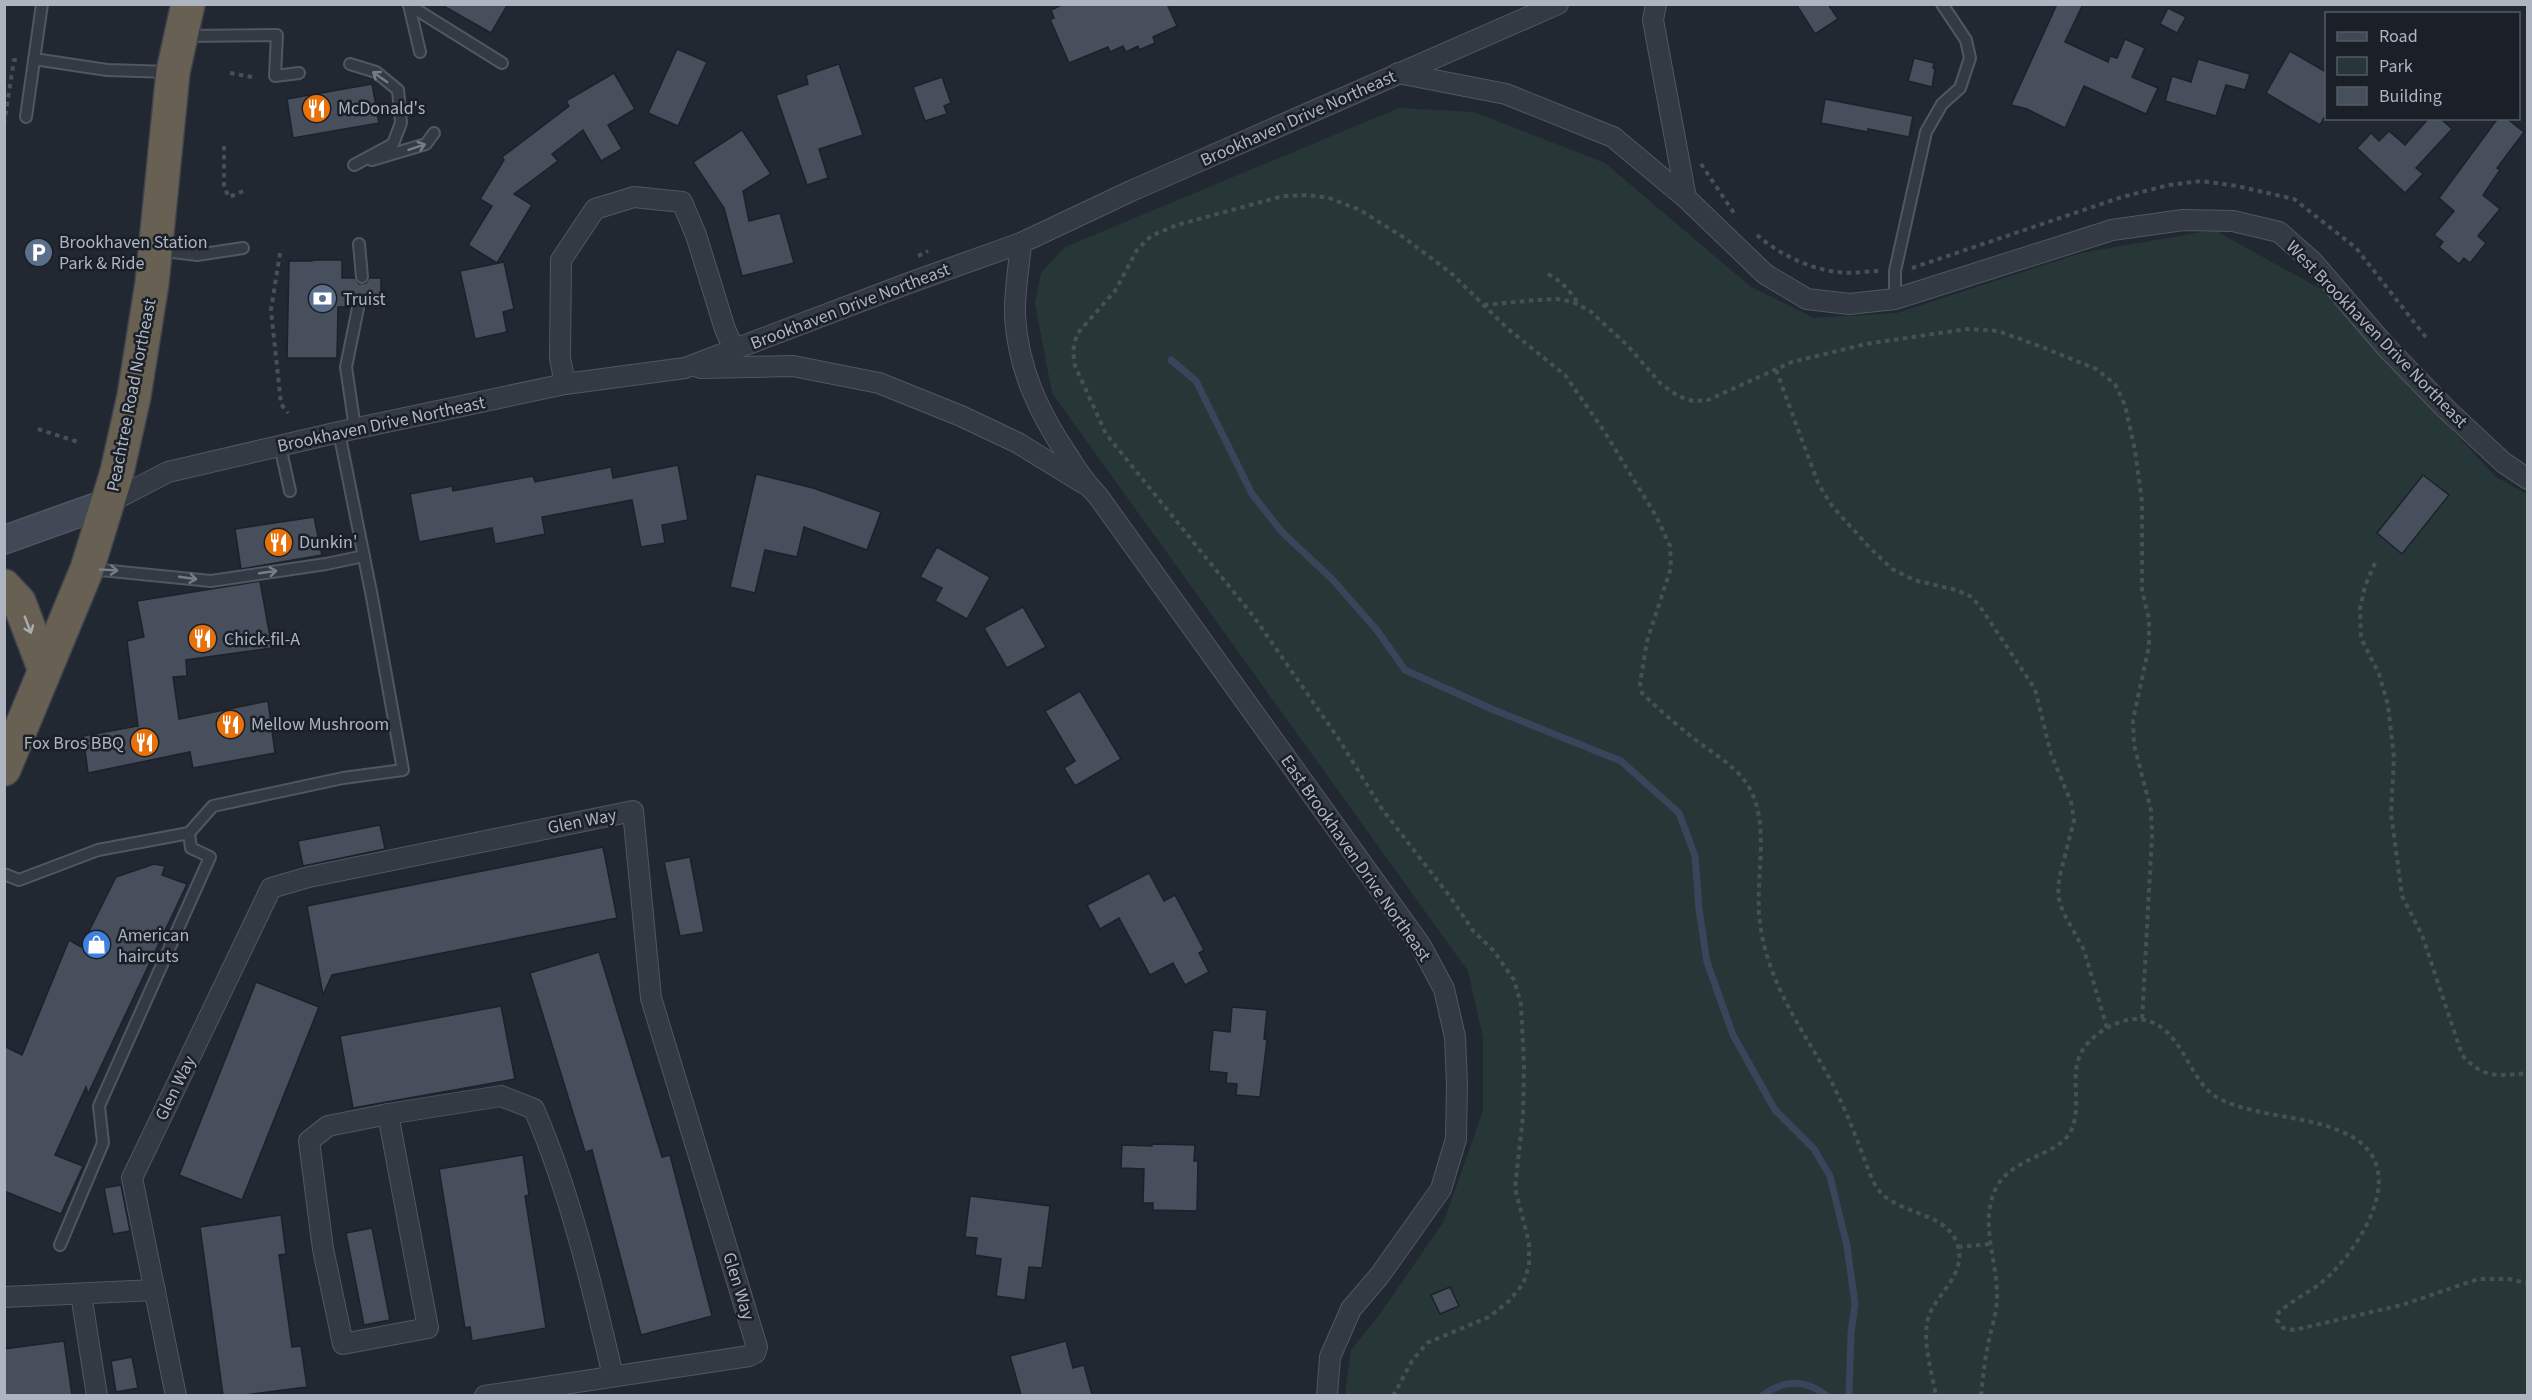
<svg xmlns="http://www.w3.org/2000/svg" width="2532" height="1400" viewBox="0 0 2532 1400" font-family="'Source Sans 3',sans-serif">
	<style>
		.green { fill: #273737 }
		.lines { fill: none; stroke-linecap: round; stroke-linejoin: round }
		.stream { stroke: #38455a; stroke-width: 7 }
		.building { fill: #474f5c; stroke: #1c212a; stroke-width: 1.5 }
		.lane-casing { stroke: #515761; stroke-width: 14 }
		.street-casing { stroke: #515761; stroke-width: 22 }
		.secondary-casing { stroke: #515761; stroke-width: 30 }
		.highway-casing { stroke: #3f444e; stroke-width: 36 }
		.path { stroke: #445255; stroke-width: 4; stroke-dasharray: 4.5 4.5; stroke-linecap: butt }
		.lane { stroke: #343a43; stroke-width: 10 }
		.street { stroke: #343a43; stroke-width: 20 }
		.secondary { stroke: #424956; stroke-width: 27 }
		.highway { stroke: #686052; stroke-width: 33 }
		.oneway { stroke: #777d88 }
		.oneway2 { stroke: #a7acb5 }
		.labels { text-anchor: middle; stroke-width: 5; stroke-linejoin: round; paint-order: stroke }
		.poi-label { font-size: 18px; fill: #aeb4c0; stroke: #1a1f28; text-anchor: start }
		.street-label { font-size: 18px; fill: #aeb4c0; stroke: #1a1f28 }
	</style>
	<rect width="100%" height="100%" fill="#212832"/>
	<polygon class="green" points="1399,108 1474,112 1605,163 1751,287 1814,318 1897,313 2081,253 2214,230 2319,288 2496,477 2527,494 2527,1395 1345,1395 1351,1350 1380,1314 1444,1221 1483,1111 1483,1038 1468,971 1052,393 1035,303 1041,273 1065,247"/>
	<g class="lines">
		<g class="stream">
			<polyline points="1171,360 1196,381 1252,494 1282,532 1331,578 1376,629 1405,670 1494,710 1621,761 1679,813 1695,856 1699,909 1707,962 1733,1035 1775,1110 1814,1149 1830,1176 1847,1246 1855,1304 1851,1333 1849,1396"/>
			<path d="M1762,1396C1784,1379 1805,1379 1827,1396"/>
		</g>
	</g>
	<g class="building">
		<polygon points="440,4 508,4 491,33"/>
		<polygon points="1064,4 1167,4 1177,26 1153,37 1155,43 1139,50 1138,46 1126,52 1123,46 1110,52 1108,47 1069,63 1050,19 1054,18 1051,10"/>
		<polygon points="1796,4 1828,4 1838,19 1815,34"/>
		<polygon points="2057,4 2083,4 2065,42 2108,62 2110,56 2117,58 2125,39 2145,48 2132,77 2158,88 2146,114 2084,86 2065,128 2027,109 2011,105"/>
		<polygon points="2168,8 2186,17 2177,33 2160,24"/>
		<polygon points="677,49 707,62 678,126 648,113"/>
		<polygon points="2290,51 2326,72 2326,114 2320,125 2266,93"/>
		<polygon points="1914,58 1934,63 1933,68 1935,69 1932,87 1908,81"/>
		<polygon points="2198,59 2250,74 2245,90 2226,85 2216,116 2165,101 2172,76 2191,82"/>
		<polygon points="839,64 863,135 819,149 828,178 807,185 776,95 808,84 806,75"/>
		<polygon points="614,73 635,109 608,125 622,149 601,161 583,130 552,154 558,161 514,194 532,205 497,263 468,245 492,206 480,199 504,160 502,157 569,106 566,101"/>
		<polygon points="942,77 951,103 944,106 947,114 925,121 913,87"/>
		<polygon points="372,84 379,123 293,138 287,99"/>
		<polygon points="1825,99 1913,116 1909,137 1868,129 1868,132 1821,123"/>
		<polygon points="2429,118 2440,118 2452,129 2416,168 2423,174 2405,193 2357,148 2371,133 2379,141 2389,131 2405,145"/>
		<polygon points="2498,118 2506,118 2524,132 2497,168 2500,170 2483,195 2500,209 2478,236 2486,243 2470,263 2464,258 2459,264 2439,247 2443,242 2434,235 2454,211 2439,198"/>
		<polygon points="742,130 771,174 743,191 749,221 780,213 794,263 742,276 724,208 693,162"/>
		<polygon points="312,260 342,260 342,278 355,278 359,284 366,283 369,278 381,278 381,308 365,308 363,303 359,301 353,303 350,307 338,307 337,358 287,358 289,261 312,261"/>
		<polygon points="504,262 514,309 503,312 507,332 475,339 460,271"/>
		<polygon points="678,465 688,520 662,525 665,543 641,547 632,500 542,517 545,534 495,544 492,528 419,542 410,494 452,486 453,491 533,476 535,482 611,467 613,478"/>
		<polygon points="756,474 813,488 881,512 867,550 804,527 797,557 765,550 755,593 730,587"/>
		<polygon points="2423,475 2449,495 2402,554 2377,533"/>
		<polygon points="314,517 322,555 241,569 235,529"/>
		<polygon points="937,547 990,577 967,619 935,601 942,588 920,577"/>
		<polygon points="260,581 272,648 186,660 187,676 173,677 179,719 268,701 275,753 193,768 190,752 88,773 83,736 138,726 127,641 144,637 137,601"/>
		<polygon points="1023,607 1046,647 1007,668 984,628"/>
		<polygon points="1080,691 1121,759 1075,786 1064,768 1075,761 1045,711"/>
		<polygon points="380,825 385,849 303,866 298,841"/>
		<polygon points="603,847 617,918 332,975 323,995 307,906"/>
		<polygon points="690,857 704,932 680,936 664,862"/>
		<polygon points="154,864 165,866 162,875 187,884 88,1094 86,1087 55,1155 83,1166 61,1214 4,1191 4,1046 22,1055 69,940 81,947 116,877"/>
		<polygon points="1149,873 1164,901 1175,895 1204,950 1199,953 1209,972 1185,985 1173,963 1150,975 1119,918 1100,929 1087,905"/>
		<polygon points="599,952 662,1157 670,1155 712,1316 641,1335 592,1150 585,1152 530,973"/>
		<polygon points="256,982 319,1007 242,1200 179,1175"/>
		<polygon points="501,1006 515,1079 353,1108 340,1036"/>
		<polygon points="1232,1007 1267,1010 1264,1039 1267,1040 1260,1097 1236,1095 1237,1084 1226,1083 1227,1073 1209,1071 1213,1030 1230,1032"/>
		<polygon points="1152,1144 1195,1145 1194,1161 1198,1161 1197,1211 1153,1210 1153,1203 1143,1203 1144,1169 1121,1168 1122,1145 1152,1146"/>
		<polygon points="523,1155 529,1195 525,1196 546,1328 472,1341 470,1327 465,1328 439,1169"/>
		<polygon points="121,1185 130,1231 113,1234 104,1188"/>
		<polygon points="970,1196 1050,1206 1042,1268 1029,1267 1025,1300 996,1296 1001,1259 975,1255 977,1238 965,1237"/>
		<polygon points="281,1215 286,1254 279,1255 292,1347 301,1346 307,1387 245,1395 223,1395 200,1227"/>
		<polygon points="372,1228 390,1320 364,1325 346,1233"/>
		<polygon points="1450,1287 1459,1306 1440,1314 1431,1295"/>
		<polygon points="64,1341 72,1395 4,1395 4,1349"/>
		<polygon points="1066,1341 1073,1368 1084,1365 1092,1395 1021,1395 1010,1356"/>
		<polygon points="132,1357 138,1388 116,1392 111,1361"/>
	</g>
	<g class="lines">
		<defs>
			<g id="lane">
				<polyline points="409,5 502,63"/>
				<polyline points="409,5 420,52"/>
				<polyline points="186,36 277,35 275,76 299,73"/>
				<polyline points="34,59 107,70 170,72"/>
				<polyline points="350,64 376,72 398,90 401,123 393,144 354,165"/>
				<polyline points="26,117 42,4"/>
				<polyline points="372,160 426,144 434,133"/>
				<polyline points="359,244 362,277"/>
				<polyline points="157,250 197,255 243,248"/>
				<polyline points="1895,299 1895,271 1926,132 1942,104 1960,88 1970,58 1966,40 1942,4"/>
				<polyline points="355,428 346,367 358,308"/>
				<polyline points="280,446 290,491"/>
				<polyline points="91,569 211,581 326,564 364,556"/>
				<polyline points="4,874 19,880 98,850 189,833 213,806 343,778 403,770 372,597 339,432"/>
				<polyline points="60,1245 103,1143 99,1106 210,857 191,848 189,833"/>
			</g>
			<g id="street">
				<polyline points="1656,4 1653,20 1686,198"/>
				<polyline points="1398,73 1506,94 1613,137 1686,198 1765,274 1807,299 1849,304 1895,299 2112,230 2183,220 2233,221 2279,232 2312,261 2387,348 2447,410 2504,463 2528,479"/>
				<path d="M1021,243C1019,267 1014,293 1015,316C1018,369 1039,413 1068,456C1077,471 1086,484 1098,496L1421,946L1444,989L1455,1037L1457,1084L1456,1139L1441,1189L1380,1275L1351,1309L1330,1357L1327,1396"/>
				<polyline points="700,368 793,366 879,383 961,416 1018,443 1083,483"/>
				<polyline points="565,384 560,358 561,260 595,209 634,197 682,202 696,235 725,329 734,349"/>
				<polyline points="110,502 168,472 339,432 565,384 685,368 909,283 1021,243 1131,191 1558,4"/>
				<polygon points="388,1114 428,1328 343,1344 323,1249 309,1141 328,1126"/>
				<path d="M388,1114L501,1096L534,1109C571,1195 592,1286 613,1376"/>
				<polyline points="81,1294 97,1396"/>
				<polyline points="4,1297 155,1290"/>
				<polyline points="176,1396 132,1178 271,888 309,877 633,811 651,998 757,1347 755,1353 749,1356 485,1396"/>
			</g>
			<polyline id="secondary" points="4,540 110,502"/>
			<g id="highway">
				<polyline points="4,586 19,602 44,668"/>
				<polyline points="4,769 87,569 117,472 134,396 152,283 173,72 188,4"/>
			</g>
		</defs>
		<use href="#lane" class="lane-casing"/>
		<use href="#street" class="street-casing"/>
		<use href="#secondary" class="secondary-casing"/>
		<use href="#highway" class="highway-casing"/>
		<g class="path">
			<polyline points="230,73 252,77"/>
			<polyline points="4,124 14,60 20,60"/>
			<polyline points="224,146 224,187 229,197 246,190"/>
			<polyline points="1701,164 1734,213"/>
			<path d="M1757,235C1779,254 1809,269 1838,272C1852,274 1867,271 1881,271"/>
			<polyline points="280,253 271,310 281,404 288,413"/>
			<polyline points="918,256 928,251"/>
			<polyline points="1912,268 2122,197 2169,185 2201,181 2237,186 2294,199 2356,248 2428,340"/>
			<path d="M1548,274C1563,282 1570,291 1579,305"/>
			<polyline points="1484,305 1537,300 1558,299 1573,302 1590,311 1627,345 1661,384 1678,396 1693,401 1708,400 1792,362 1866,344 1967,329 1998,331 2042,347 2096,369 2115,384 2125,405 2135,450 2142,502 2142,591 2149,619 2149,646 2133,720 2134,745 2151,810 2152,836 2142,1020"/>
			<polyline points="1776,370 1818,483 1832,506 1869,547 1892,569 1914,580 1956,590 1970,596 1979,605 2035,689 2051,754 2071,802 2074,820 2059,879 2058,896 2063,912 2084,950 2107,1028"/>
			<polyline points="38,429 78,442"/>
			<path d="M2375,563L2365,586L2360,609L2361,638L2379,674L2388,705L2394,758L2391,813L2402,896L2422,935L2462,1055C2483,1079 2498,1076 2528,1073"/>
			<polyline points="1958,1247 1990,1244"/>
			<path d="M1393,1396L1412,1361L1427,1343L1489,1317L1508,1302L1523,1284L1529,1266V1243L1515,1188L1523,1116L1524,1066L1521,1004L1514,980L1493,950L1474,932L1451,898L1382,809L1338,738L1254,617L1106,434L1075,366L1073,351L1077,334L1115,291L1137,250L1151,236L1177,225L1283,196L1307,195L1329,198L1360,210L1403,237L1451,273L1508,329L1565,375L1604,431L1656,516L1670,546L1671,568L1647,641L1640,683L1642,693C1659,710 1678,726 1697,741C1715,755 1738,767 1750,789C1771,829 1754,880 1760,923C1768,984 1801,1027 1830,1079C1843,1104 1854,1131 1864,1158C1868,1169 1873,1185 1882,1194C1905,1216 1953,1213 1959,1251C1963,1278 1934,1296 1928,1319C1922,1343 1932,1372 1936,1396"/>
			<path d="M1981,1396C1983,1376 1985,1358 1989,1340C1992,1326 1997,1311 1997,1298C1998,1262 1978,1221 1997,1186C2014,1157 2059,1155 2071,1131C2087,1095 2056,1059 2105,1029C2114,1024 2125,1019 2136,1019C2185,1021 2186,1085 2222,1100C2259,1117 2302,1115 2340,1131C2411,1159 2370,1233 2332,1273C2317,1289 2295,1298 2279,1312L2277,1320L2283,1328L2294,1330L2402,1305L2478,1279H2508L2528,1283"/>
		</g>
		<use href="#lane" class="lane"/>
		<use href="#street" class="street"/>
		<use href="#secondary" class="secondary"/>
		<use href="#highway" class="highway"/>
	</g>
	<defs><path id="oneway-shaft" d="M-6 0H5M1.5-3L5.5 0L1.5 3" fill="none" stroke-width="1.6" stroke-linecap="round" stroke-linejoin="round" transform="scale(1.5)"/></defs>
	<g class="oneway">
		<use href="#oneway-shaft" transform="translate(380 77) rotate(-145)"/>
		<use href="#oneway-shaft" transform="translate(417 147) rotate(-19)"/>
		<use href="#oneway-shaft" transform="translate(109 570) rotate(3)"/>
		<use href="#oneway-shaft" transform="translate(268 572) rotate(-8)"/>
		<use href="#oneway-shaft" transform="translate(188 578) rotate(8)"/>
	</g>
	<use class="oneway2" href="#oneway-shaft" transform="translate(28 625) rotate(69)"/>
	<defs>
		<symbol id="restaurant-disc" viewBox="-11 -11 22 22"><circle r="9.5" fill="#e8710a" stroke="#1a1f28"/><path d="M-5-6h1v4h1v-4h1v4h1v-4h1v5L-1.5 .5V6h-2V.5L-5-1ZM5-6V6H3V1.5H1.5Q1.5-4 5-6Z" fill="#fff"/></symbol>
		<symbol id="parking-disc" viewBox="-11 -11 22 22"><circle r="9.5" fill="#5c6f8a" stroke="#1a1f28"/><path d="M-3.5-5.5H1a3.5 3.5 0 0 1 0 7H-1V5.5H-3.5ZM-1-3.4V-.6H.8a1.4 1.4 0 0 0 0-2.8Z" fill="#fff"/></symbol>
		<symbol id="bank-disc" viewBox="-11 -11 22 22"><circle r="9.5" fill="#5c6f8a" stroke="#1a1f28"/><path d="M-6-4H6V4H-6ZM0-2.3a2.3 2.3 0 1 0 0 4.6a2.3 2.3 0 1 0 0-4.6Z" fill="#fff"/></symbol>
		<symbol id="shop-disc" viewBox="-11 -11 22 22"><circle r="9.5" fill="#3f7fe0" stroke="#1a1f28"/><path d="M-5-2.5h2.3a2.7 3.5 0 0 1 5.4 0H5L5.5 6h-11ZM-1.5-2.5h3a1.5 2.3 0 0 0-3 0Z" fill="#fff"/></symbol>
	</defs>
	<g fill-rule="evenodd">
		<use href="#restaurant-disc" x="300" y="92" width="33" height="33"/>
		<use href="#parking-disc" x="22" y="236" width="33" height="33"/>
		<use href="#bank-disc" x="306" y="282" width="33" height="33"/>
		<use href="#restaurant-disc" x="262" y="526" width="33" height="33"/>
		<use href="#restaurant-disc" x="186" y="622" width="33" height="33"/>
		<use href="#restaurant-disc" x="214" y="708" width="33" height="33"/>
		<use href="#restaurant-disc" x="128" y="726" width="33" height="33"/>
		<use href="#shop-disc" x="80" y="928" width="33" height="33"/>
	</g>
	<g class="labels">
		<g class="poi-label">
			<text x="338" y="114">McDonald's</text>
			<text x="59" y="248">Brookhaven Station<tspan x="59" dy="21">Park &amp; Ride</tspan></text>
			<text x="343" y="305">Truist</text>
			<text x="299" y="548">Dunkin'</text>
			<text x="224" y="645">Chick-fil-A</text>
			<text x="251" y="730">Mellow Mushroom</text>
			<text x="124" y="749" text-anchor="end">Fox Bros BBQ</text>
			<text x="118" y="941">American<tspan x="118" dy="21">haircuts</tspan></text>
		</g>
		<g class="street-label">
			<text transform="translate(1298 118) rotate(-24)" y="6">Brookhaven Drive Northeast</text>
			<text transform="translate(850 306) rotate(-21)" y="6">Brookhaven Drive Northeast</text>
			<text transform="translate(2377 334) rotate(46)" y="6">West Brookhaven Drive Northeast</text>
			<text transform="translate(131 395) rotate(-79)" y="6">Peachtree Road Northeast</text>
			<text transform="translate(381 424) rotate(-12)" y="6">Brookhaven Drive Northeast</text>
			<text transform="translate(582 821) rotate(-11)" y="6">Glen Way</text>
			<text transform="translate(1356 858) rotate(55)" y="6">East Brookhaven Drive Northeast</text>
			<text transform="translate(175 1088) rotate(-64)" y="6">Glen Way</text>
			<text transform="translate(739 1286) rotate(73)" y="6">Glen Way</text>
		</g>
	</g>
	<rect width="2532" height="1400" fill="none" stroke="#aeb4c0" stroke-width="12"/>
	<rect x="2325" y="12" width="195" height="108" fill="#1a1f28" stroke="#555b65" stroke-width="1.5"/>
	<rect x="2337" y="32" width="30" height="9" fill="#424956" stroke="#555b65" stroke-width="1.5"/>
	<text x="2379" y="42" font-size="18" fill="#aeb4c0">Road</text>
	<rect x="2337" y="57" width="30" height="18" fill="#273737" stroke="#555b65" stroke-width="1.5"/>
	<text x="2379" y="72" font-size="18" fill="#aeb4c0">Park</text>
	<rect x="2337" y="87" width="30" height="18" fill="#474f5c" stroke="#555b65" stroke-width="1.5"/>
	<text x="2379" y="102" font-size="18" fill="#aeb4c0">Building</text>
</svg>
